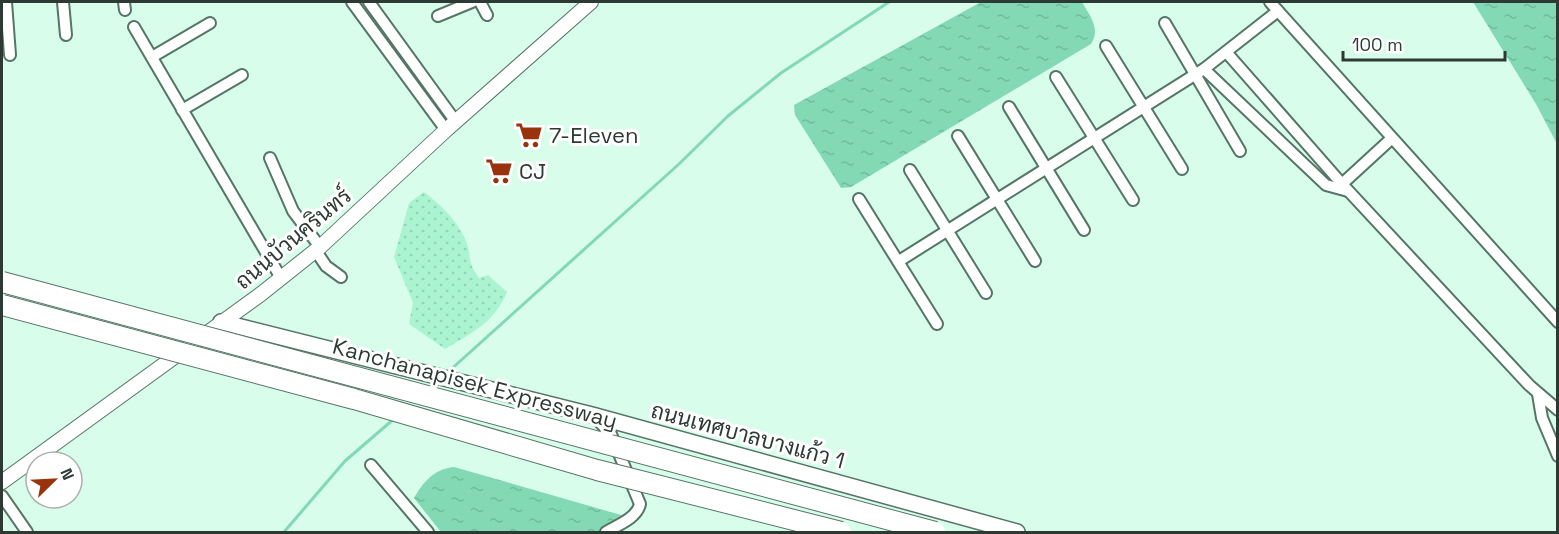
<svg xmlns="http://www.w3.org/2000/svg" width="1559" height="534" viewBox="0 0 1559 534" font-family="'Space Grotesk',Sarabun,sans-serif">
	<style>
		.grass { fill: url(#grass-dots) }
		.water { fill: url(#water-ripples) }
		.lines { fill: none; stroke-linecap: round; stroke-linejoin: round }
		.stream { stroke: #82d9b3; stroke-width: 3 }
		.minor-casing { stroke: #557667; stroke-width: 14 }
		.tertiary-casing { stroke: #557667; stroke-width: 16 }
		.secondary-casing { stroke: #557667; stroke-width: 18 }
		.minor { stroke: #fff; stroke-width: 10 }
		.tertiary { stroke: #fff; stroke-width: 14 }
		.secondary { stroke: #fff; stroke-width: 15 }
		.motorway-bridge-casing { stroke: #557667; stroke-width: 22; stroke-linecap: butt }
		.motorway-bridge { stroke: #fff; stroke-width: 20 }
		.labels { text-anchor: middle; stroke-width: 6; stroke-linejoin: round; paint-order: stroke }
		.poi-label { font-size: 22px; fill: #2c3a33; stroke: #fff; text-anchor: start }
		.street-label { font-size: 22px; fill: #2c3a33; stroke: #fff }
	</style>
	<defs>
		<pattern id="grass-dots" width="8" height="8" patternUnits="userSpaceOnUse" patternTransform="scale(1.5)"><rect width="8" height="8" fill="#aaf4d2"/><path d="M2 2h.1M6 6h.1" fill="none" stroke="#92d2b5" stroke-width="1.8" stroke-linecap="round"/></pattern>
		<pattern id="water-ripples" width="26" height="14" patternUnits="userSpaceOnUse" patternTransform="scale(1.5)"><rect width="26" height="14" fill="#82d9b3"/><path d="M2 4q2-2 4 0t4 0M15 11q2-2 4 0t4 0" fill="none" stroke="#70bb9a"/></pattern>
	</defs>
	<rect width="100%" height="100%" fill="#d9fdeb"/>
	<path class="grass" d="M424,192C441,205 456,219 465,239C473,256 465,259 479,278L488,275L507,292C495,322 472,333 445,349L409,324L413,303L394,257L409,203Z"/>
	<g class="water">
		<path d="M981,2H1082C1090,16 1101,29 1091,44L851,187L841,188L795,115L794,105Z"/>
		<polygon points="1473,2 1557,2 1557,144 1536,104"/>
		<path d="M454,467L621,515L625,517L600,532H441L414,498C423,482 434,469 454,467Z"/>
	</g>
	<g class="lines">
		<g class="stream">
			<polyline points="448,372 679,164 728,116 781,73 889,2"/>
			<polyline points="284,532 345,461 395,418"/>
		</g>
		<defs>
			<g id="minor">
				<polyline points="6,2 10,55"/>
				<polyline points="63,2 66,35"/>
				<polyline points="124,2 125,10"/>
				<polyline points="352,2 446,130"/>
				<polyline points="369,2 456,122"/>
				<polyline points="480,2 487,15"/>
				<polyline points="1270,2 1558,322"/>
				<polyline points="438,16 472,2"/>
				<polyline points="1165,23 1240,151"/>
				<polyline points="134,27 281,278"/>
				<polyline points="1106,46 1182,169"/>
				<polyline points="1227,53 1342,184 1529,385 1558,410"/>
				<polyline points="152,57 210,23"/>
				<polyline points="1204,69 1326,185 1348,191"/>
				<polyline points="1056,77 1133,200"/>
				<polyline points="1009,107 1084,230"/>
				<polyline points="182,110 242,75"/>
				<polyline points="958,136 1035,261"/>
				<polyline points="270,158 293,211 320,247"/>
				<polyline points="910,170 986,293"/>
				<polyline points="1342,184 1391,139"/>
				<polyline points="859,199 937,324"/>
				<polyline points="316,251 326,266 341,277"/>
				<polyline points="899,261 1204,69 1278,11"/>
				<polyline points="1538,394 1542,418 1558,456"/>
				<path d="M594,417L610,432L640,504C637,518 618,525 606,532"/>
				<polyline points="371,465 428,532"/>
				<polyline points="2,496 27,532"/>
			</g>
			<polyline id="tertiary" points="2,482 261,294 320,247 446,130 591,2"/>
			<polyline id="secondary" points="221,322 592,415 1017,532"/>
		</defs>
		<use href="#minor" class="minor-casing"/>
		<use href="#tertiary" class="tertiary-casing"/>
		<use href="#secondary" class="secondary-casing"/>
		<use href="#minor" class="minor"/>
		<use href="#tertiary" class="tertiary"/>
		<use href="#secondary" class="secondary"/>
		<defs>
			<g id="motorway-bridge">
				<polyline points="2,282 935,532"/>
				<polyline points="2,305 354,399 597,470 841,532"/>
			</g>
		</defs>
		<use href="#motorway-bridge" class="motorway-bridge-casing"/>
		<use href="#motorway-bridge" class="motorway-bridge"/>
	</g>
	<defs>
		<symbol id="supermarket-bare" viewBox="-9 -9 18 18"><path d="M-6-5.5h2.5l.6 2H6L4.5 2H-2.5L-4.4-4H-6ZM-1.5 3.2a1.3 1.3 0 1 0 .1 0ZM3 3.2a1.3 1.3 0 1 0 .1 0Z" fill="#99330d" stroke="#fff" stroke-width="2.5" paint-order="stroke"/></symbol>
	</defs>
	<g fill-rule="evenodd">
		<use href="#supermarket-bare" x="510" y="116" width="38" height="38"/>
		<use href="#supermarket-bare" x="480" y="152" width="38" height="38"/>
	</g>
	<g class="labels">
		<g class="poi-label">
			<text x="549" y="143">7-Eleven</text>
			<text x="519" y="179">CJ</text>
		</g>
		<g class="street-label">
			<text transform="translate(293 238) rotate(-40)" y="8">ถนนบัวนครินทร์</text>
			<text transform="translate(475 383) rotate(15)" y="8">Kanchanapisek Expressway</text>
			<text transform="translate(748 435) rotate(15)" y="8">ถนนเทศบาลบางแก้ว 1</text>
		</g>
	</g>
	<rect width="1559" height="534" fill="none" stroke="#2c3a33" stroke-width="6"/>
	<g transform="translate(54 480) rotate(66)"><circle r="28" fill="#ffffff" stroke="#abb0ad" stroke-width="1.5"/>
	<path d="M0-4.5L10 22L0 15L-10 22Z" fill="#99330d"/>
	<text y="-9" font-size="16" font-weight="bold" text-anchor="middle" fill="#2c3a33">N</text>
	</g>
	<path d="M1343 51v9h162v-9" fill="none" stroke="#2c3a33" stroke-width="3"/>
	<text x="1352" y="51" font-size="18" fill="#2c3a33" stroke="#ffffff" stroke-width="4.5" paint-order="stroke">100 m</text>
</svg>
